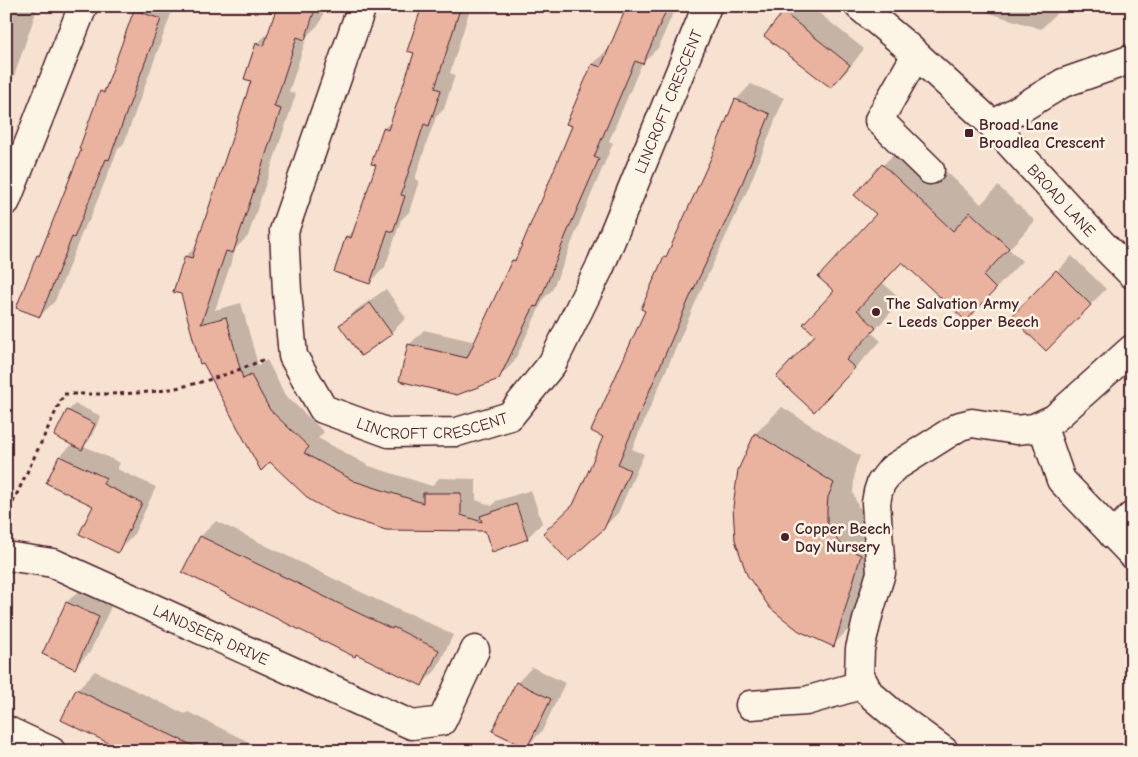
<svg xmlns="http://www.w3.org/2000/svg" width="1138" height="757" viewBox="0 0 1138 757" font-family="'Comic Neue',sans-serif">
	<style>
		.shadow { fill: #0003 }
		.building { fill: #eab3a0; stroke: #4a1f2b }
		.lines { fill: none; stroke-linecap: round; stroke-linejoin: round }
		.minor-casing { stroke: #4a1f2b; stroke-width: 31 }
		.path { stroke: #4a1f2b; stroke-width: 3; stroke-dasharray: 4 4; stroke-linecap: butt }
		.minor { stroke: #fcf5e5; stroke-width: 28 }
		.poi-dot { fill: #4a1f2b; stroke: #fcf5e5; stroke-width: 2 }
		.labels { text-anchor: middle; stroke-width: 5; stroke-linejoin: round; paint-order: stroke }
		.street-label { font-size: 16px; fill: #4a1f2b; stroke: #fcf5e5 }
		.poi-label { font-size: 16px; font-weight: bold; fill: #4a1f2b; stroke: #fcf5e5; text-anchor: start }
	</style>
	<rect width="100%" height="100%" fill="#f7e1d0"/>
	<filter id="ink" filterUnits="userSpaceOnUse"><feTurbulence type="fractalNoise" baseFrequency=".02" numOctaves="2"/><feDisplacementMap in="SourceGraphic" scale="10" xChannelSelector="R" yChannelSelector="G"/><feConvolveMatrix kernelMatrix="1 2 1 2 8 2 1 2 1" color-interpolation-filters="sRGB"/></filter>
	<g filter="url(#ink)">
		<g class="shadow">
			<polygon points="6,6 38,6 12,82 6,87"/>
			<polygon points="139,6 174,6 124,143 118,149 89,221 85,225 55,301 40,316 38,255 41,252 83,149 101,92 108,85 135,11"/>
			<polygon points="278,6 326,6 320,23 307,36 289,92 296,94 248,236 236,248 215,310 241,303 258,365 267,360 285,395 324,432 318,438 369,466 432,486 439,478 476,479 476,500 492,506 496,501 531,490 542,523 527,538 486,530 270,460 182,293 175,291 186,256 198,245 253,81 257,44 270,31"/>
			<polygon points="424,6 471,6 450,73 455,75 444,109 436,117 427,142 415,179 419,181 409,212 401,220 385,267 370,282 347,237 356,228 377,165 384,128 393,120 415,52"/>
			<polygon points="629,6 676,6 658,48 642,63 609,141 613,143 581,219 565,260 552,290 544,298 514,362 499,377 409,345 424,330 476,342 513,260 519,255 542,202 573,125 568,123 593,64 608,49 610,50"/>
			<polygon points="791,6 810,6 864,49 846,72 831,87 766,36"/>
			<polygon points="987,6 1059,6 1056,14 1041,29 986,12"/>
			<polygon points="1098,6 1108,6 1099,10"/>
			<polygon points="751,84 784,98 748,189 704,283 632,449 644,454 618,513 603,528 575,504 605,436 646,310 665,257 670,253 712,158 736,100"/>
			<polygon points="1132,102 1132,138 1128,106"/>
			<polygon points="910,138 981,204 998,186 1035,221 1009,249 1022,261 966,320 903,261 883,283 902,300 872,333 881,341 814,410 816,335 836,291 878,214 883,165"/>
			<polygon points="1072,256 1106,289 1046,349 1012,317"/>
			<polygon points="386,289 406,318 391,333 341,325 356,310"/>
			<polygon points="6,316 12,336 6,342"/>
			<polygon points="75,404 101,416 89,441 84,446 120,463 117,469 156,487 133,536 118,551 95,505 48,482 60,456 73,444 68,411"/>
			<polygon points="782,407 860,456 855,469 853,493 858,506 866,515 876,523 860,618 833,645 756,433"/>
			<polygon points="6,447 13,450 6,467"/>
			<polygon points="216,521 365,594 407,614 409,613 453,635 436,670 421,685 357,653 355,655 183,571 201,536"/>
			<polygon points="83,587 113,602 90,652 75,667 44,653 67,602"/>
			<polygon points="532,667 565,683 542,731 527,746 517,683"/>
			<polygon points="95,671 185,714 188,712 267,751 130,751 77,690"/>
		</g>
		<g class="building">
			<polygon points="277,6 316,6 305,40 297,37 274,107 281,109 233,253 226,251 201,324 226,317 243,379 251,375 270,410 309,447 304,453 354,481 423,503 423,493 461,493 461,515 482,522 480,516 516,504 528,539 492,552 485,531 386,530 336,514 310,500 270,462 261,471 203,363 200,364 181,294 173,292 185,256 192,258 251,81 244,79 256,43 264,46"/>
			<polygon points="422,6 461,6 435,88 441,90 429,126 424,124 413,158 401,195 405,196 393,232 388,230 370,284 334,272 346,236 351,238 376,165 371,164 383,128 388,130 414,53 407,51"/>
			<polygon points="627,6 668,6 643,64 635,61 594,157 599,159 566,235 550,276 537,307 534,306 499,379 457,395 399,381 408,344 467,358 512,260 515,261 539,204 540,204 572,126 566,124 592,64 601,67"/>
			<polygon points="134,10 161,19 109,160 106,159 74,238 72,237 40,317 16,308 37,255 39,256 81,150 79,149 100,91 104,93"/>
			<polygon points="783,12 850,65 831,88 764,36"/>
			<polygon points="735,99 770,114 733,206 689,299 618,464 630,470 622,489 604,529 568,561 543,533 573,505 588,472 603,437 591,431 645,311 641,309 664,256 666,257 711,158"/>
			<polygon points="882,164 953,231 970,212 1009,248 983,276 996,289 966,321 902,262 857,310 876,328 846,360 855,368 814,412 776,377 815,335 803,324 834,291 818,277 876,214 854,195"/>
			<polygon points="1056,270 1091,305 1046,351 1011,317"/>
			<polygon points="370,303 392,334 361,356 339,325"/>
			<polygon points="67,410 95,424 82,450 54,436"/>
			<polygon points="755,433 834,483 828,497 827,509 827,521 831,533 839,542 848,549 861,555 834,647 799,631 770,608 747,575 735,540 733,507 738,470"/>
			<polygon points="59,456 106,478 103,484 142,503 118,553 79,534 93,506 46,483"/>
			<polygon points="200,536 350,609 392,629 393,627 439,650 422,686 356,654 355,657 182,572"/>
			<polygon points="66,602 99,617 75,669 42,654"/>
			<polygon points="516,682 551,699 527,748 492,731"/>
			<polygon points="76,689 102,702 204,751 125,751 61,720"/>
		</g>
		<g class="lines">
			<defs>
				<g id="minor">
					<path id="s1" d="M362,6L284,231L287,291L293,356L323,409L389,433L457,432L510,416L552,364L600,267L707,6"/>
					<path id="s2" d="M859,6L908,47L993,125L1103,245L1132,274"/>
					<polyline points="916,55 879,120 930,170"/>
					<polyline points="993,125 1063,83 1132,59"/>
					<polyline points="6,201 83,6"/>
					<polyline points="1042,425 1061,480 1132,554"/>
					<polyline points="1113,535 1132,516"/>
					<path id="s3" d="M6,556L53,563L412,725L442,721L475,650"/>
					<polyline points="750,705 806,701 864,684"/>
					<polyline points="6,730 51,751"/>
					<polyline points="944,751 891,712 869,693 859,674 860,649 869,612 881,573 876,503 878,492 881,483 892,469 960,426 972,423 1016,430 1034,428 1054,419 1132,349"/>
				</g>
			</defs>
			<use href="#minor" class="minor-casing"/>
			<path class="path" d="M6,517L64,394C98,394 132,395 165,390C200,384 233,373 265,359"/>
			<use href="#minor" class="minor"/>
		</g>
	</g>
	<g class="poi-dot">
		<rect x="964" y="128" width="10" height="10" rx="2.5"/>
		<circle cx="876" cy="312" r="5"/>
		<circle cx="785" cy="537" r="5"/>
	</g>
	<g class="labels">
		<g class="street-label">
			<text dy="6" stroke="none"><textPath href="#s1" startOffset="972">LINCROFT CRESCENT</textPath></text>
			<text dy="6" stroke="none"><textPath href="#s2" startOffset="281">BROAD LANE</textPath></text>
			<text dy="6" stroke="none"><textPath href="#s1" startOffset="538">LINCROFT CRESCENT</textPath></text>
			<text dy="6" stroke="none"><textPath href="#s3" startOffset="221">LANDSEER DRIVE</textPath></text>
		</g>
		<g class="poi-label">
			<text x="979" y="130">Broad Lane<tspan x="979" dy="18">Broadlea Crescent</tspan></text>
			<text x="886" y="309">The Salvation Army<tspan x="886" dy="18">- Leeds Copper Beech</tspan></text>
			<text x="795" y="534">Copper Beech<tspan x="795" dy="18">Day Nursery</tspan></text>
		</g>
	</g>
	<rect width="1138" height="757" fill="none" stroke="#fcf5e5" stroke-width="25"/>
	<rect x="12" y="12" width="1113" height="732" fill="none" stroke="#4a1f2b" stroke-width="2" filter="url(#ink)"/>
</svg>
